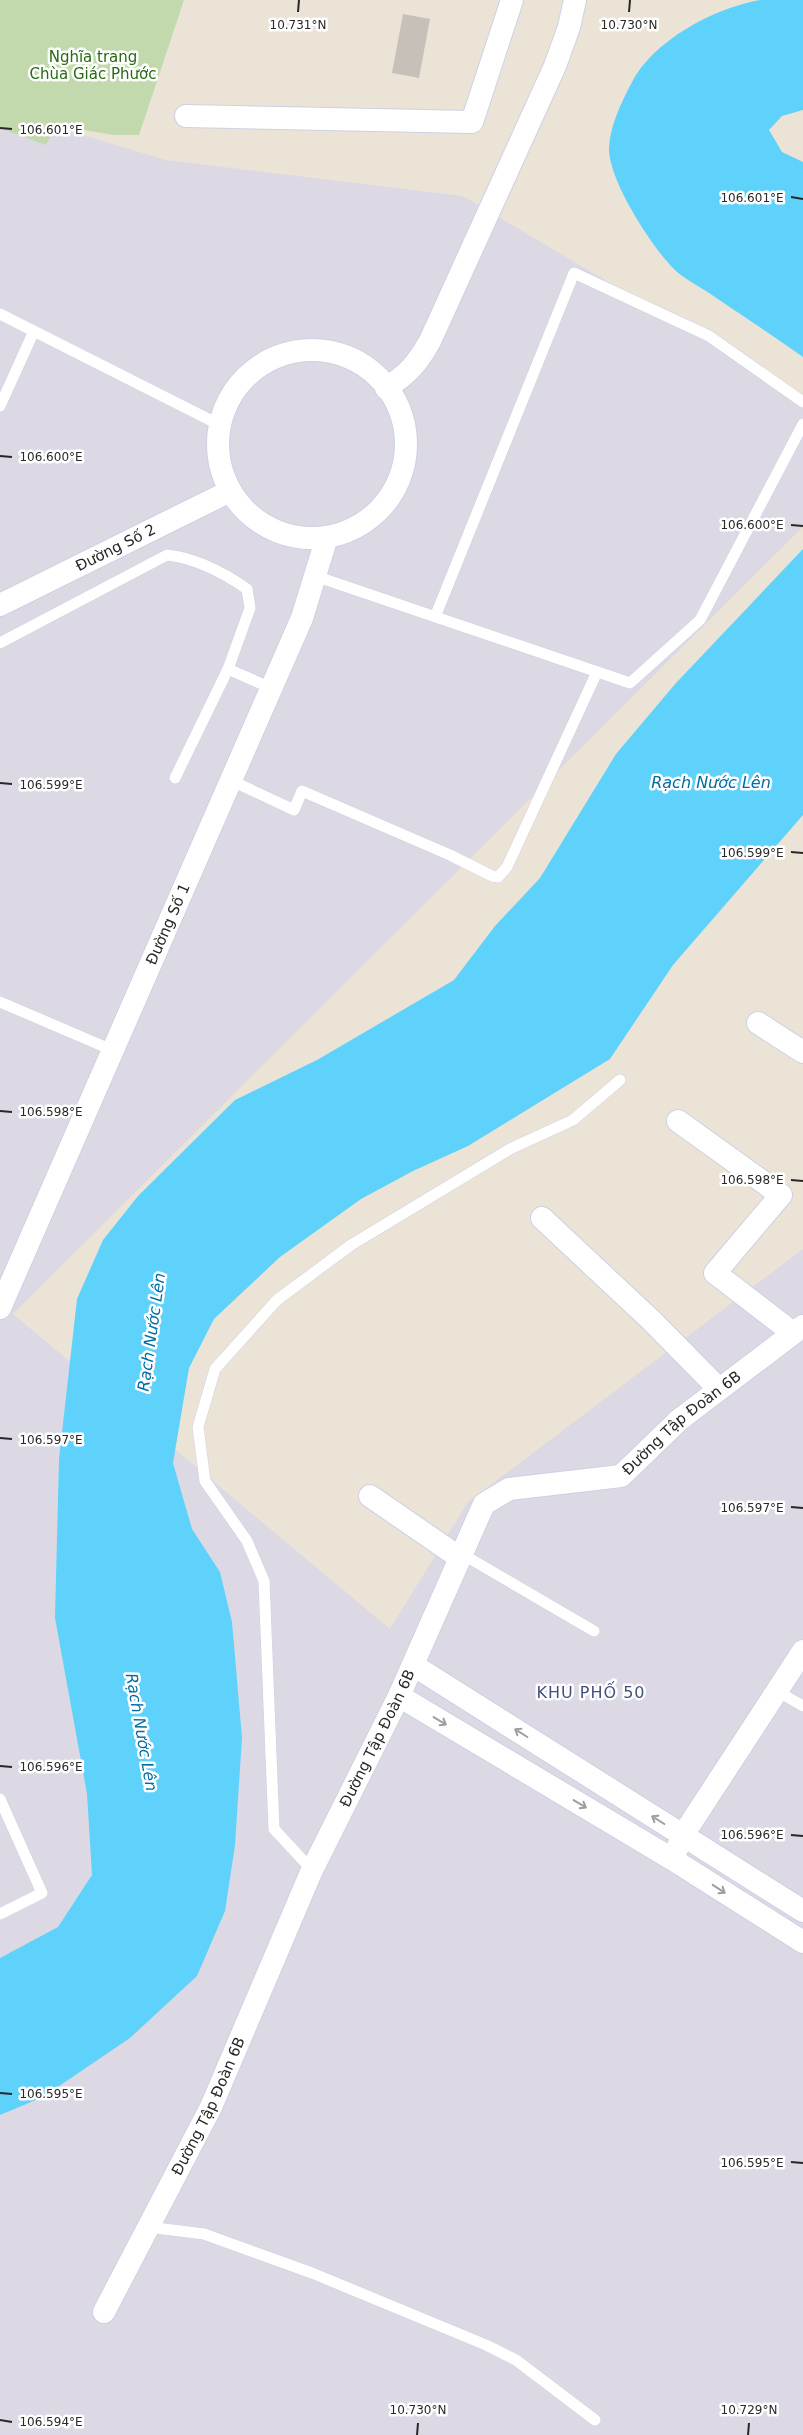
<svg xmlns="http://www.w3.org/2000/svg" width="803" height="2435" viewBox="0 0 803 2435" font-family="'DejaVu Sans',sans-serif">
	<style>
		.industrial { fill: #dcd9e4 }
		.cemetery { fill: #c2d8ad }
		.water { fill: #5ed2fb }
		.building { fill: #c7c0b8 }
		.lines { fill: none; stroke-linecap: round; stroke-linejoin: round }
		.lane-casing { stroke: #cdd1e3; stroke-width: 12 }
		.street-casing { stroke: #cdd1e3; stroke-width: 24 }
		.lane { stroke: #fff; stroke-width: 11 }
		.street { stroke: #fff; stroke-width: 22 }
		.oneway { stroke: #9e9e9e }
		.ticks { fill: none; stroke: #282828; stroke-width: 2 }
		.labels { text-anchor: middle; stroke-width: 5; stroke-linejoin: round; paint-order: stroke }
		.park-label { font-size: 15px; fill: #256b12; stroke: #fff }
		.street-label { font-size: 15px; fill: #282828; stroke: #fff }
		.water-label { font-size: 16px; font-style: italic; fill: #006da4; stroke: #fff }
		.neighbourhood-label { font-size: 16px; letter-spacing: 1px; fill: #444f7d; stroke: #fff }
		.ticks-label { font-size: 12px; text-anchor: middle; fill: #282828; stroke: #fff; stroke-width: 5; stroke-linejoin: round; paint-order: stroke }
	</style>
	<rect width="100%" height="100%" fill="#ece3d7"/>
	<polygon class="industrial" points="0,110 166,160 463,196 803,397 803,527 13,1314 390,1629 468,1502 803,1249 803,2435 0,2435"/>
	<polygon class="cemetery" points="0,0 184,0 139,135 113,135 56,125 46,145 0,128"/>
	<g class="water">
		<path d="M760,0H803V110L782,116L769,130L782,152L803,162V357C772,335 740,314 709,293C697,285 681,277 672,267C650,244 608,179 609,148C610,126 621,103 631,84C652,41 714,8 760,0Z"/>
		<polygon points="803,549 803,815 673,965 610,1059 468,1146 413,1171 361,1199 280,1257 214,1319 189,1368 173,1463 192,1529 220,1572 232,1622 242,1738 235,1845 225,1911 197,1976 130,2038 43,2097 0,2115 0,1958 58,1927 92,1875 87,1794 55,1618 59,1459 77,1299 103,1240 138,1196 235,1100 317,1060 454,980 495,926 540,878 616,754 676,683"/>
	</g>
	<polygon class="building" points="403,14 430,19 419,78 392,73"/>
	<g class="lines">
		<defs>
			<g id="lane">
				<polyline points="0,314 220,425"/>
				<polyline points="0,406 34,331"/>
				<polyline points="315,576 630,683 700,620 803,424"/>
				<polyline points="435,617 574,273 709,336 803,402"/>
				<path d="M0,643L167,555C195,558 224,573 247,589L250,608L228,669L175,778"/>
				<polyline points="228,669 271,688"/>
				<polyline points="230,780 294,810 302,791 450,855 492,876 498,877 507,867 597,672"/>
				<polyline points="0,1002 112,1050"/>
				<polyline points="462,1554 594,1631"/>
				<polyline points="777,1691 803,1706"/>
				<polyline points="0,1799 42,1893 0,1914"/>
				<polyline points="312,1870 274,1829 264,1581 247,1541 205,1481 198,1427 215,1369 277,1300 351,1245 510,1149 573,1120 620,1080"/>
				<polyline points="148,2227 204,2234 312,2273 486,2345 516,2360 595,2420"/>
			</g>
			<g id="street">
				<polyline points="186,116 472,122 512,0"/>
				<circle cx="312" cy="444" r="94"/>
				<path d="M386,388C408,374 417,364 430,341L555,66L569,27L575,0"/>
				<path id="s1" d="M0,605L230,491"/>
				<polyline points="758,1023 803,1052"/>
				<polyline points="678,1121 781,1195 715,1273 793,1333"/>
				<polyline points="542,1218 652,1321 719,1389"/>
				<path id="s2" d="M0,1308L302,618L327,537"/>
				<polyline points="370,1496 460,1558"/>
				<polyline points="413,1665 803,1911"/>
				<polyline points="399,1696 672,1859 803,1942"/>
				<polyline points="677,1849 683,1835 803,1651"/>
				<path id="s3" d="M104,2312L211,2107L312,1870L399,1696L484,1504L509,1489L621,1476L679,1420L803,1326"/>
			</g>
		</defs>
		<use href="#lane" class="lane-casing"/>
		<use href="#street" class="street-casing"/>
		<use href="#lane" class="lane"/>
		<use href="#street" class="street"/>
	</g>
	<defs><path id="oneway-shaft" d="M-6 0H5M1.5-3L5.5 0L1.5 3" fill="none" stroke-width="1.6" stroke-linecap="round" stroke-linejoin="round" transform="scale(1.25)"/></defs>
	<g class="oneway">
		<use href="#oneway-shaft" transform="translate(440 1721) rotate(31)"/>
		<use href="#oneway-shaft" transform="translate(521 1733) rotate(-148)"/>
		<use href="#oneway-shaft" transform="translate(580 1804) rotate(31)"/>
		<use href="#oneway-shaft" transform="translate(658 1820) rotate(-148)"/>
		<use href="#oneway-shaft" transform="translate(719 1889) rotate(33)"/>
	</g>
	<path class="ticks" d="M298,12L299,0M629,12L630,0M0,128L12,129M791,197L803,199M0,456L12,457M791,525L803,526M0,783L12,784M791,852L803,853M0,1111L12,1112M791,1180L803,1181M0,1438L12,1439M791,1507L803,1508M0,1766L12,1767M791,1835L803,1836M0,2093L12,2094M791,2162L803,2163M0,2420L12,2422M417,2435L418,2423M748,2435L749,2423"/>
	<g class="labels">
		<g class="park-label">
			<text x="93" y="62">Nghĩa trang<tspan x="93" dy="17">Chùa Giác Phước</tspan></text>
		</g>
		<g class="street-label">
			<text dy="5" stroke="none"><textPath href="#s1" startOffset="129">Đường Số 2</textPath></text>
			<text dy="5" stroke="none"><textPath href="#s2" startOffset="419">Đường Số 1</textPath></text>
			<text dy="5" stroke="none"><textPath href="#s3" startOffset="1116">Đường Tập Đoàn 6B</textPath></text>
			<text dy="5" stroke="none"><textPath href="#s3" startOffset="636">Đường Tập Đoàn 6B</textPath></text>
			<text dy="5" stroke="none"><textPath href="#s3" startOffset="231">Đường Tập Đoàn 6B</textPath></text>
		</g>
		<g class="water-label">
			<text x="711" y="788">Rạch Nước Lên</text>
			<text transform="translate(151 1332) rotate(-82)" y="6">Rạch Nước Lên</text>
			<text transform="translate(142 1732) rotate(80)" y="6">Rạch Nước Lên</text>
		</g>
		<g class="neighbourhood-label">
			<text x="591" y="1698">KHU PHỐ 50</text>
		</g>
	</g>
	<g class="ticks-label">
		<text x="298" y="29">10.731°N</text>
		<text x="629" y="29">10.730°N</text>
		<text x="51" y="134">106.601°E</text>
		<text x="752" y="202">106.601°E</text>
		<text x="51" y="461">106.600°E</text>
		<text x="752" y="529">106.600°E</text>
		<text x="51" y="789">106.599°E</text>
		<text x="752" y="857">106.599°E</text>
		<text x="51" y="1116">106.598°E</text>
		<text x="752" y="1184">106.598°E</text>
		<text x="51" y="1444">106.597°E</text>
		<text x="752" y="1512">106.597°E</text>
		<text x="51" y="1771">106.596°E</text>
		<text x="752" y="1839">106.596°E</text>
		<text x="51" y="2098">106.595°E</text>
		<text x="752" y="2167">106.595°E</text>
		<text x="418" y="2414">10.730°N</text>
		<text x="749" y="2414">10.729°N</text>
		<text x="51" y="2426">106.594°E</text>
	</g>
</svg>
